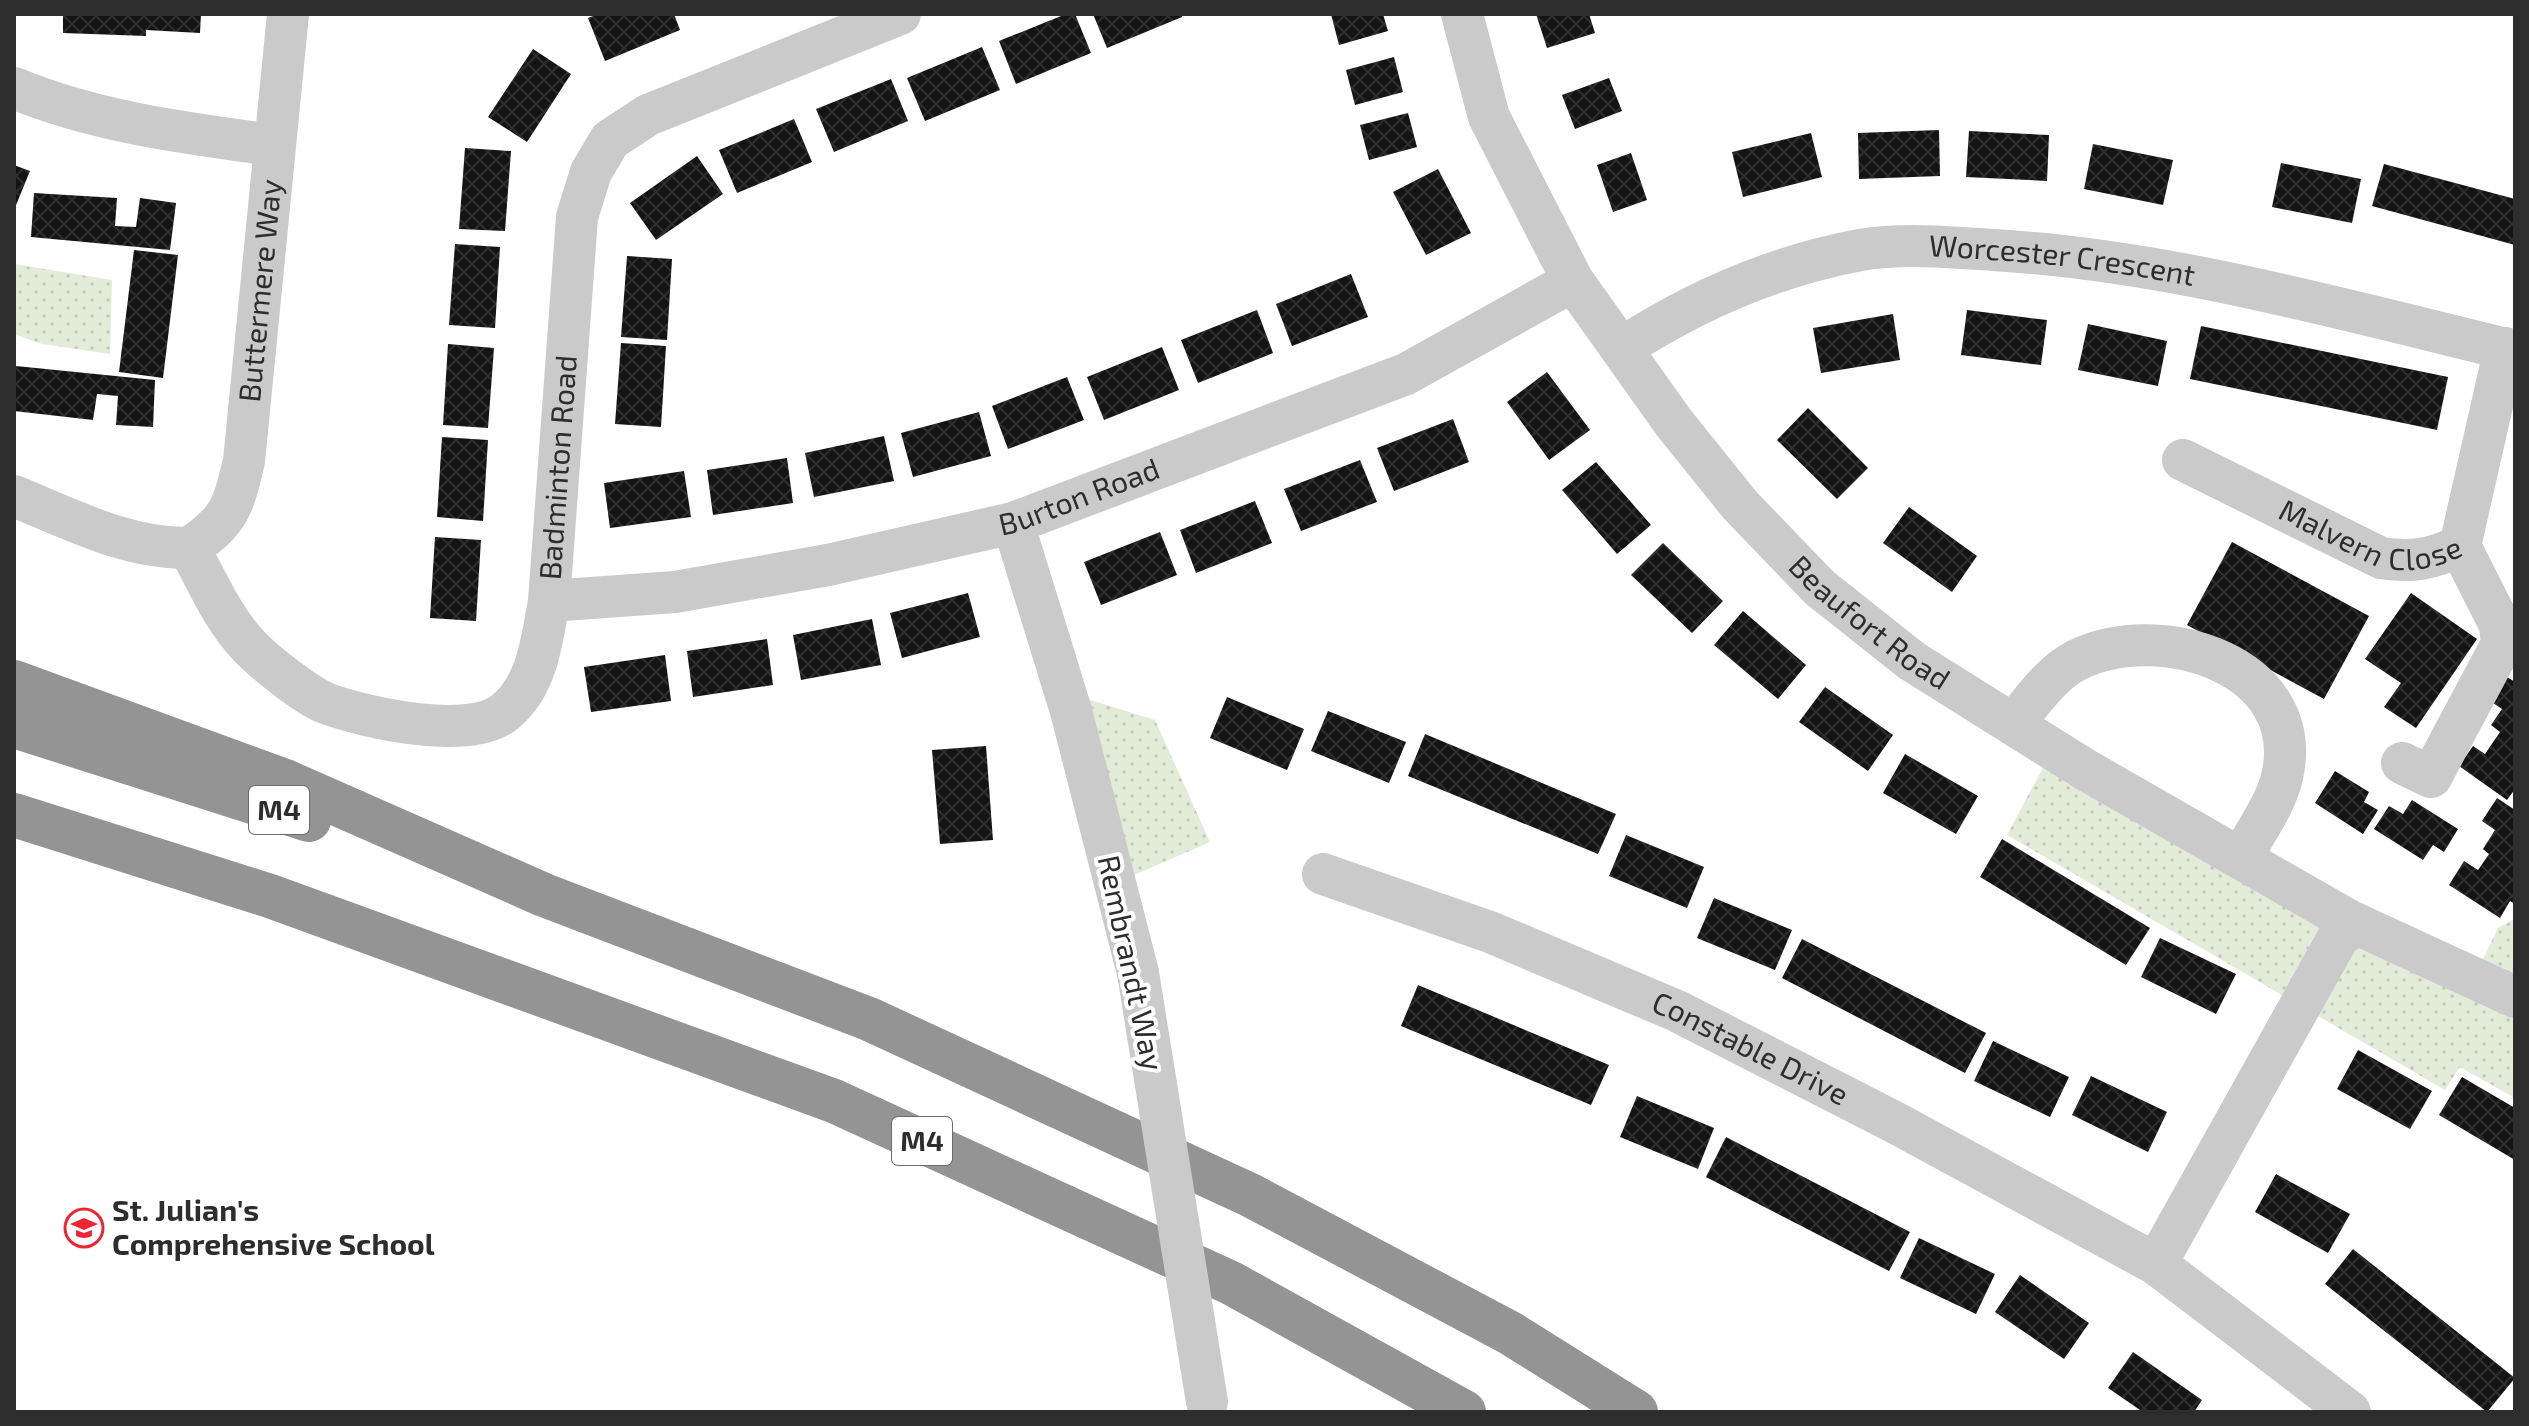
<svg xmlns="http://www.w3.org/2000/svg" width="2529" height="1426" viewBox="0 0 2529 1426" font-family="'Exo 2',sans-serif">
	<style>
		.grass { fill: url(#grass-dots) }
		.building { fill: url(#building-cross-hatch) }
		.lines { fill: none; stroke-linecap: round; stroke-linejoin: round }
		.minor { stroke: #cacaca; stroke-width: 42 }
		.highway { stroke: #949494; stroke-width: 44 }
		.minor-bridge { stroke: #cacaca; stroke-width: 42 }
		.labels { text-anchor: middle; stroke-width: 8; stroke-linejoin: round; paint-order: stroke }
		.shield { fill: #fff; stroke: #6c6c6c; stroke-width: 2 }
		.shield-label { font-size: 28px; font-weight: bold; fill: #2d2d2d }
		.street-label { font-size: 30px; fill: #2d2d2d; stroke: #fff }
		.poi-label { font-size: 30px; font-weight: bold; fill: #2d2d2d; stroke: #fff; text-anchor: start }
	</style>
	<defs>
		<pattern id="grass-dots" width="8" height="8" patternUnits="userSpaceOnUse" patternTransform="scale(2)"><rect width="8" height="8" fill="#e3ebd9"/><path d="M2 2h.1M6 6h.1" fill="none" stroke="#c3cabb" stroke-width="1.8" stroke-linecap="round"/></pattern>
		<pattern id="building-cross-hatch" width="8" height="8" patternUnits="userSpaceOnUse" patternTransform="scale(2)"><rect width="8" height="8" fill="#141414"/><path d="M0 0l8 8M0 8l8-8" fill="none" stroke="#2e2e2e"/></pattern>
	</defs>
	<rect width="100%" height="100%" fill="#fff"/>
	<g class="grass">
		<polygon points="14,264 112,280 110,354 42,344 14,334"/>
		<polygon points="1065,692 1155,720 1210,842 1116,883"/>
		<polygon points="2053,749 2474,978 2498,928 2515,919 2515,1098 2460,1067 2445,1090 2007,835"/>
	</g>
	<g class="building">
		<polygon points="63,14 201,14 200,33 146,30 146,36 63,33"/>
		<polygon points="598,14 674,14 680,30 605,61 588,18"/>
		<polygon points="1066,14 1075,14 1091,53 1016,84 999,41"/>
		<polygon points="1093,14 1181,14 1182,17 1107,48"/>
		<polygon points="1331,14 1383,14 1388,31 1339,45"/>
		<polygon points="1536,14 1589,14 1595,33 1547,48"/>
		<polygon points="982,47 1000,90 925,121 907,78"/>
		<polygon points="533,49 571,74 527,142 488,117"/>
		<polygon points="1394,57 1403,92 1355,105 1346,70"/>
		<polygon points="1609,78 1622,111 1575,129 1562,95"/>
		<polygon points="891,79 908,121 834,152 816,109"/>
		<polygon points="1408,113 1417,147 1369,160 1360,125"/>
		<polygon points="794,119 812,162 737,193 719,150"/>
		<polygon points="1939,130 1940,176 1859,179 1858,133"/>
		<polygon points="1969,131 2049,135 2047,181 1966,177"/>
		<polygon points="1811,133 1822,177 1743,197 1732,152"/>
		<polygon points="2093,144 2173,160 2163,205 2084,189"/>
		<polygon points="465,148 511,151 505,231 459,229"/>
		<polygon points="1631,153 1647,200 1613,212 1597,165"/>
		<polygon points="697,156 723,194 656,240 630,203"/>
		<polygon points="2281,163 2361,179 2352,223 2272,207"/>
		<polygon points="2384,164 2515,199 2515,245 2372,206"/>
		<polygon points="14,165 30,171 14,210"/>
		<polygon points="1438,169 1471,233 1426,255 1393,192"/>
		<polygon points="34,193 117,198 115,226 136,227 140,198 176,203 170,250 31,237"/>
		<polygon points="455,244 500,247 495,328 449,325"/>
		<polygon points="134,250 178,255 163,378 119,372"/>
		<polygon points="627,256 672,259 667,340 621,337"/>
		<polygon points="1351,274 1368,317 1292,346 1276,304"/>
		<polygon points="1257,310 1273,353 1198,383 1181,340"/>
		<polygon points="1967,310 2047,320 2041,365 1961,355"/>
		<polygon points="1893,314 1900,360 1821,373 1813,328"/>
		<polygon points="2088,324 2167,341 2158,386 2078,370"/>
		<polygon points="2201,326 2448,377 2437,430 2190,379"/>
		<polygon points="621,343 666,346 661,427 615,424"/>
		<polygon points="448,344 494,348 488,428 443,425"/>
		<polygon points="1162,347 1179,390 1104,420 1087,377"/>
		<polygon points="16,366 155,380 153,427 116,425 118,396 97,394 93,420 14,411"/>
		<polygon points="1547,372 1590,430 1549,460 1507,402"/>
		<polygon points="1067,377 1084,420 1008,449 992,406"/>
		<polygon points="1808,408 1868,468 1837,499 1777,440"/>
		<polygon points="979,412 991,456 913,477 901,433"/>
		<polygon points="1453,419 1469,462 1394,491 1377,448"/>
		<polygon points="884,436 894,481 814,497 805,453"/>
		<polygon points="442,437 488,440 483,521 437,517"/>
		<polygon points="787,458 793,503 713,515 707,470"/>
		<polygon points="1360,460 1377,502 1301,531 1284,489"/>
		<polygon points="1596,462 1651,525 1617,554 1562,490"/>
		<polygon points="684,471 691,517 610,528 604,483"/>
		<polygon points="1255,501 1272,543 1196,573 1180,530"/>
		<polygon points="1909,507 1977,556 1952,592 1883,543"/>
		<polygon points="1160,532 1177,575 1101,605 1084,562"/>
		<polygon points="435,537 481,540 476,621 430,618"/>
		<polygon points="2232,542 2369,616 2324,699 2187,625"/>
		<polygon points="1663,543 1723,601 1692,633 1631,575"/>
		<polygon points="968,593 980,637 902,658 890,613"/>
		<polygon points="2411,593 2477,639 2416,728 2384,707 2401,683 2365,659"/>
		<polygon points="1743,611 1806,665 1778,699 1714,645"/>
		<polygon points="872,619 881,665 801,680 793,635"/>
		<polygon points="767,639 773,685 693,697 687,651"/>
		<polygon points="665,655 671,701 591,712 584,667"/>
		<polygon points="2507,677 2515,682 2515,789 2507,800 2459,766 2473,746 2485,754 2500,732 2491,725 2502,709 2490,701"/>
		<polygon points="1825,687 1893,735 1868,771 1799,722"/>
		<polygon points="1227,697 1304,729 1287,770 1210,738"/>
		<polygon points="1328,711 1406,742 1389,783 1311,751"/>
		<polygon points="1425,734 1616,814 1598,854 1408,776"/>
		<polygon points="986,746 993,840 940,844 932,750"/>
		<polygon points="1905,754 1978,796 1956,834 1883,793"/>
		<polygon points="2335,771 2369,792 2364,802 2378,810 2363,834 2315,803"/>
		<polygon points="2497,798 2515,810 2515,904 2510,901 2500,918 2449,885 2464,861 2478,870 2489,854 2483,849 2495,830 2482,821"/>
		<polygon points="2412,800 2458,829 2444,852 2433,845 2423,860 2374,829 2389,806 2403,814"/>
		<polygon points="1626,835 1704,867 1687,908 1609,876"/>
		<polygon points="2002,839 2150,928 2126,965 1980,877"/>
		<polygon points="1714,898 1792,930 1775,970 1697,938"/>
		<polygon points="2160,938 2236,974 2216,1014 2141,977"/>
		<polygon points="1802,939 1986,1033 1965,1073 1782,978"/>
		<polygon points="1418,985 1609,1065 1591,1105 1401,1026"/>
		<polygon points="1993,1041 2069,1077 2050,1117 1974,1081"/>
		<polygon points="2358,1050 2432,1091 2410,1129 2337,1089"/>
		<polygon points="2091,1076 2167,1112 2148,1152 2072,1115"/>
		<polygon points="2462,1077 2515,1108 2515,1160 2439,1115"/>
		<polygon points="1637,1096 1714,1128 1698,1169 1620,1137"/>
		<polygon points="1726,1137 1910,1232 1889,1271 1706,1177"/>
		<polygon points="2276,1174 2350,1214 2328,1253 2255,1212"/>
		<polygon points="1919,1238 1995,1274 1976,1314 1900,1278"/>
		<polygon points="2353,1249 2515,1378 2487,1412 2325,1284"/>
		<polygon points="2020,1275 2089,1323 2064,1359 1995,1312"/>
		<polygon points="2133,1352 2202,1400 2194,1412 2143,1412 2108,1388"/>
	</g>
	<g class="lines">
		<g class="minor">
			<path id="s1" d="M1462,14L1489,117L1573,281L1674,423L1740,505L1820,588L1912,661L2086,770L2348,920L2515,997"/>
			<path d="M14,88C96,122 185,133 273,145"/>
			<path id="s2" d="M1622,348C1694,301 1775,266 1860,250C1903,243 1950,247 1993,250C2169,260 2344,310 2515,351"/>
			<path id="s3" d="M2183,460L2381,558C2412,563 2432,559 2460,546L2505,348"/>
			<path d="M14,496C70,519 127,549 189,548"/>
			<polyline points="1013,523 1071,711 1138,973"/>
			<path id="s4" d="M189,548C207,581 223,619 249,646C264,662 308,697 328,704C367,718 470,741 505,712C538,685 542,639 549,601L577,217L591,172L610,140L648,115L900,14"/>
			<path id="s5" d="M189,548C230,521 233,507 244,461L288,14"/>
			<path id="s6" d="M549,601L675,592L828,565L1013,523L1406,374L1573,281"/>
			<path d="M2013,724C2032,702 2051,673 2077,660C2160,619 2308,665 2282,777C2276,804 2254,834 2241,858"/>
			<polyline points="2402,763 2431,777 2502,644 2500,625 2460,546"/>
			<path id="s7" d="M1323,874L1490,932L1677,1011L1896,1123L2156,1264L2350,1412"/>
			<polyline points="2156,1264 2348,920"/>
		</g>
		<g class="highway">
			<polyline points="14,682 285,781 544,895 869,1019 1250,1195 1510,1333 1636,1412"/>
			<polyline points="14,726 309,820"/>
			<polyline points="14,815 270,896 834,1101 1231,1283 1464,1412"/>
		</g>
		<polyline class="minor-bridge" points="1138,973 1207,1402"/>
	</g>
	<defs>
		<symbol id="school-ring" viewBox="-11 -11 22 22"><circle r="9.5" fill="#fff" stroke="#ec2632" stroke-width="1.5"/><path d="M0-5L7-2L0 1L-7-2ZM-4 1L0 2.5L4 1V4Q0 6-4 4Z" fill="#ec2632"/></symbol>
	</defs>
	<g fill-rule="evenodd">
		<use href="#school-ring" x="62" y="1206" width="44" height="44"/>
	</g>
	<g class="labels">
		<g class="shield">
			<rect x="249" y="786" width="60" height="48" rx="6"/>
			<rect x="892" y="1117" width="60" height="48" rx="6"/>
		</g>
		<g class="shield-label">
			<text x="279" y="820">M4</text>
			<text x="922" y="1151">M4</text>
		</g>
		<g class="street-label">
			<text dy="10" stroke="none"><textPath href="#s2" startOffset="462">Worcester Crescent</textPath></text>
			<text dy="10" stroke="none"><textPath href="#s5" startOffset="278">Buttermere Way</textPath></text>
			<text dy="10" stroke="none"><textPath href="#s4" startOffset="652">Badminton Road</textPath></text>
			<text dy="10" stroke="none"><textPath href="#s6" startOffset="542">Burton Road</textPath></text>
			<text dy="10" stroke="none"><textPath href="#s3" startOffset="206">Malvern Close</textPath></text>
			<text dy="10" stroke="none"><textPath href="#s1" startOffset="746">Beaufort Road</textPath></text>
			<text transform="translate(1130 963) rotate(78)" y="10">Rembrandt Way</text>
			<text dy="10" stroke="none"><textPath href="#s7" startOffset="462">Constable Drive</textPath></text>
		</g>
		<g class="poi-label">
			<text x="112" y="1221">St. Julian's<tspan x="112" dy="34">Comprehensive School</tspan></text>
		</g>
	</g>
	<rect width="2529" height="1426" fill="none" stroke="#2d2d2d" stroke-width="32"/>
</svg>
